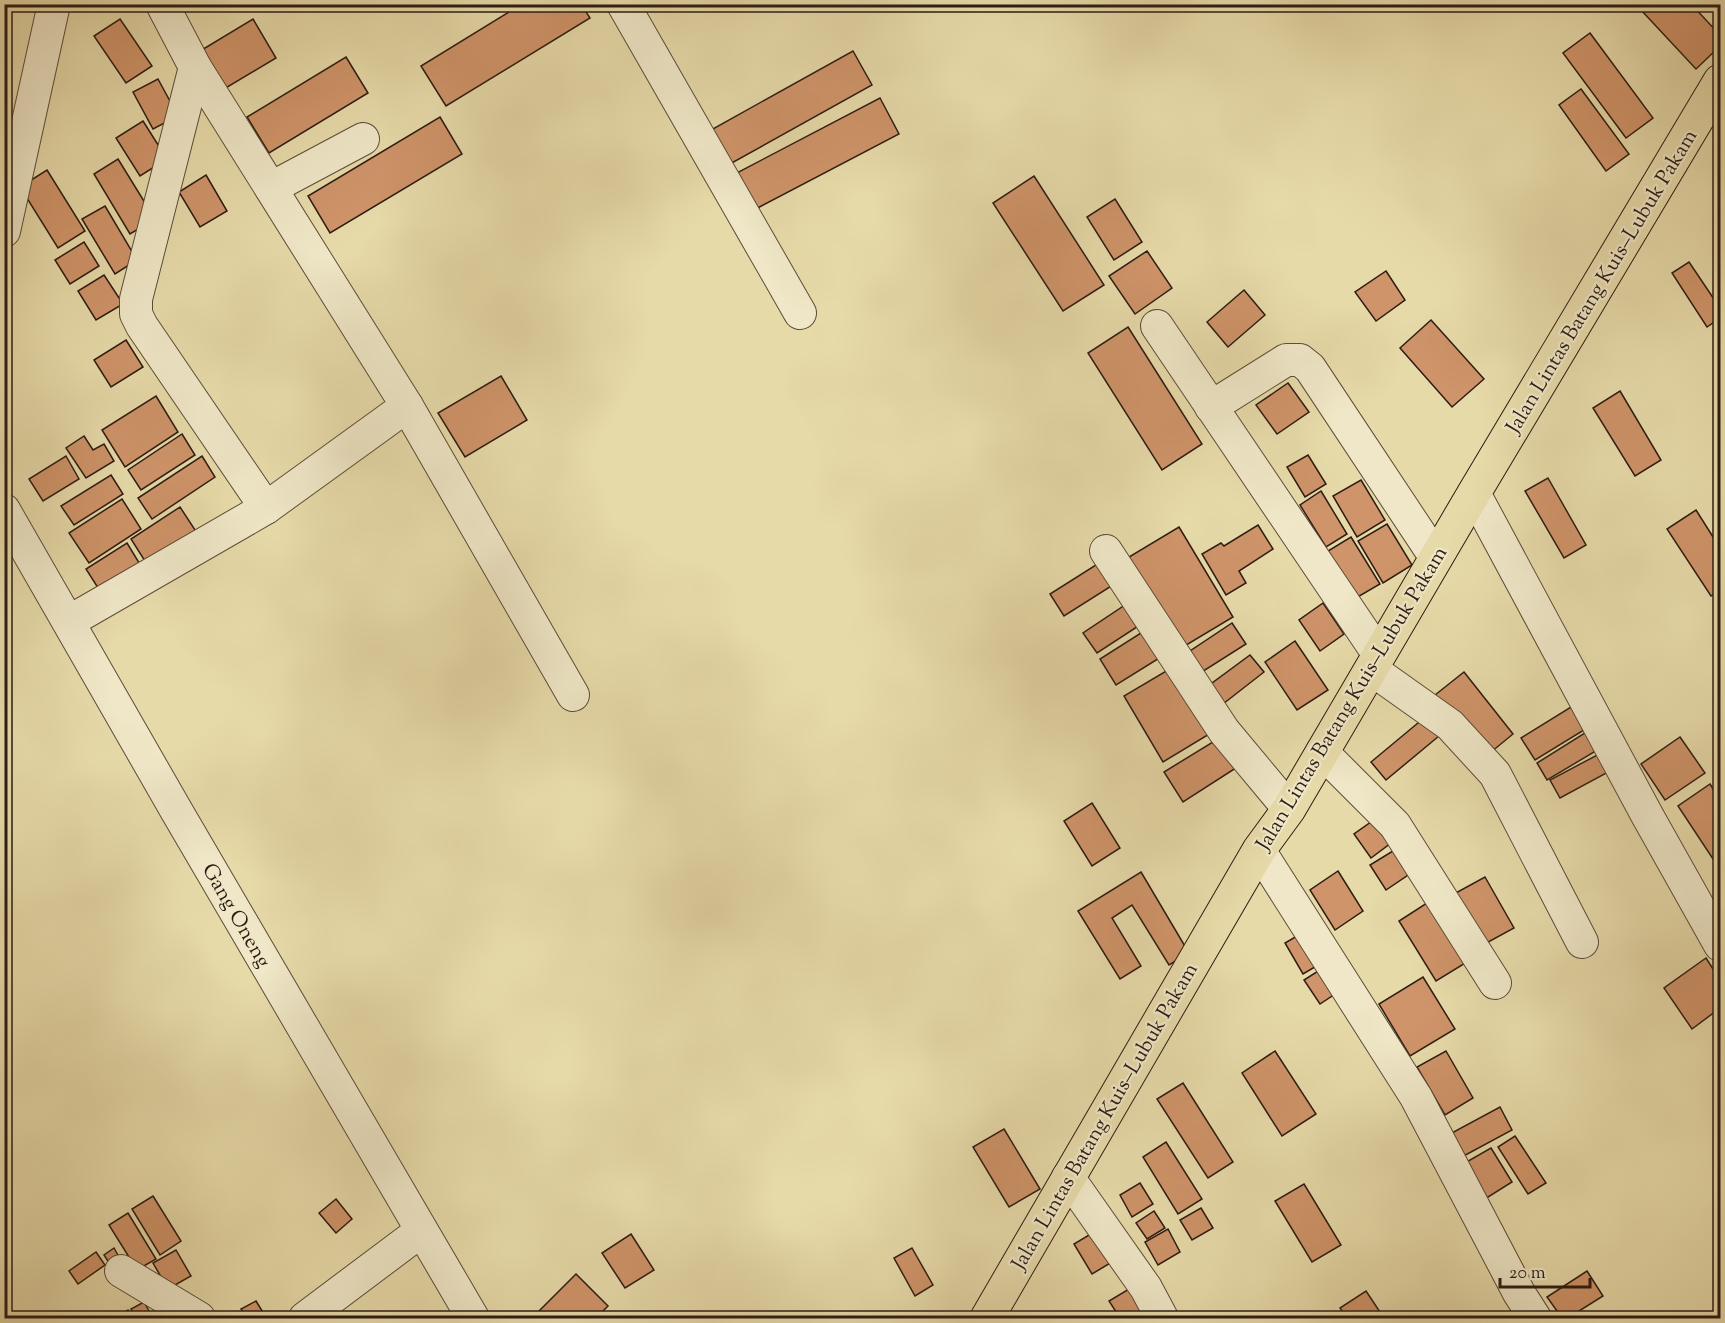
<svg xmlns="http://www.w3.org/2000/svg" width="1725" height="1323" viewBox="0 0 1725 1323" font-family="'Sorts Mill Goudy',serif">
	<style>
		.building { fill: #cf9469; stroke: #2d1c13; stroke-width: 1.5 }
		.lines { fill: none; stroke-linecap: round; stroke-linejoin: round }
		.minor-casing { stroke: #5c4c38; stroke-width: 34 }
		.highway-casing { stroke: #2d1c13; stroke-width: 35 }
		.minor { stroke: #efe7c7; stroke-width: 32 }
		.highway { stroke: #e7daa9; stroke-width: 33 }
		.labels { text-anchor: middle; stroke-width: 4.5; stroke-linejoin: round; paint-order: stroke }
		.street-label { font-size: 21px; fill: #2d1c13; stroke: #efe7c7 }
	</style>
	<rect width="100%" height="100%" fill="#e7daa9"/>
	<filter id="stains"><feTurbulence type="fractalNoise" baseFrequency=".00333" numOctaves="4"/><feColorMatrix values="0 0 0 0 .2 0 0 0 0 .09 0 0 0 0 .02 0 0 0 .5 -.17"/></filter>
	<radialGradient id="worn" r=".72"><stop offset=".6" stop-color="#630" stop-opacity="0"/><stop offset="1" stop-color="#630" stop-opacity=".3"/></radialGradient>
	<g class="building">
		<polygon points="522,4 581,4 590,18 446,106 421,66"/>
		<polygon points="1647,4 1691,4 1720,35 1720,46 1696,69 1641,10"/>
		<polygon points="120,19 152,66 126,83 94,36"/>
		<polygon points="253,19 276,58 224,89 200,51"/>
		<polygon points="1590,33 1653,118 1626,138 1563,53"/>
		<polygon points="853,51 872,85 721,169 702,135"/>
		<polygon points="346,57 368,93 269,153 247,117"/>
		<polygon points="158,79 178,116 153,129 133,92"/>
		<polygon points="1581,89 1629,154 1606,171 1559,105"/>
		<polygon points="880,98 899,134 750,212 731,176"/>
		<polygon points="440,117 462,154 330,233 308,196"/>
		<polygon points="143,121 167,159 140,176 116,138"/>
		<polygon points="118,159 155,219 130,234 94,174"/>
		<polygon points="47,170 85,231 58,248 20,187"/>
		<polygon points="206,175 227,211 200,227 179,192"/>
		<polygon points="1034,176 1104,285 1063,311 993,203"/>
		<polygon points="1115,199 1142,242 1114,260 1087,217"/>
		<polygon points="105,206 137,260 115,274 82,219"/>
		<polygon points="84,242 99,266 70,284 55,260"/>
		<polygon points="1147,251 1172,288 1135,314 1109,276"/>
		<polygon points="1689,262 1720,308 1720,318 1707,327 1672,273"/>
		<polygon points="1386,271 1405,300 1376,321 1355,292"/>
		<polygon points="104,275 123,304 96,320 78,291"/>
		<polygon points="1244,290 1265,315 1228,347 1207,322"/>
		<polygon points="1431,320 1484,379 1452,407 1400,348"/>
		<polygon points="1128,327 1202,444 1162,470 1088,353"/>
		<polygon points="126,340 143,367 111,387 94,360"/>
		<polygon points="501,376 527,420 465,457 438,413"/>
		<polygon points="1288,383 1309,412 1277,434 1256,405"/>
		<polygon points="1620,391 1661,460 1635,476 1593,408"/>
		<polygon points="156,396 178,432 125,467 102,430"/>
		<polygon points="182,434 195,455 141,490 128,470"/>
		<polygon points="84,436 93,450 104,444 114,461 86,478 66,448"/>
		<polygon points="1308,455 1326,484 1305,497 1287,467"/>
		<polygon points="66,456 79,479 43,501 29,479"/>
		<polygon points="202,456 215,477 152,519 138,498"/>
		<polygon points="111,475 123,494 74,525 61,506"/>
		<polygon points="1548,478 1586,545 1564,558 1525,491"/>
		<polygon points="1361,480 1385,520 1357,537 1333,496"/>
		<polygon points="1321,491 1347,534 1326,547 1300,505"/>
		<polygon points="122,499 141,529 89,563 69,533"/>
		<polygon points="180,507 199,536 150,569 131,539"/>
		<polygon points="1696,510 1720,548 1720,590 1711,596 1667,529"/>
		<polygon points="1387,524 1412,565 1383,583 1358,541"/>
		<polygon points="1258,525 1273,549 1239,571 1246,583 1226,595 1202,554 1221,543 1224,546"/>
		<polygon points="1179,527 1233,617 1183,647 1129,557"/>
		<polygon points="1351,537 1380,584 1356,598 1328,551"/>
		<polygon points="127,543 141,566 100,591 86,569"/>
		<polygon points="1099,563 1113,585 1064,616 1050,594"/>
		<polygon points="1128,603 1143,623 1097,653 1083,633"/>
		<polygon points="1323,603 1344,634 1320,651 1299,620"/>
		<polygon points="1232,623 1246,644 1194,677 1181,657"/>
		<polygon points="1144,631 1161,657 1116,685 1100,659"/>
		<polygon points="1295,641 1328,690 1297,710 1265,662"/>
		<polygon points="1250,655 1264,672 1214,711 1200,692"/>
		<polygon points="1173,667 1211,733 1163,762 1124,696"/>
		<polygon points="1464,672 1513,734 1485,757 1435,695"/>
		<polygon points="1571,707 1584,730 1535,760 1521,738"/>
		<polygon points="1424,718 1439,736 1386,780 1371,762"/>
		<polygon points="1588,731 1599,749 1547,780 1537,763"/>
		<polygon points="1221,737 1239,766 1183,802 1164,772"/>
		<polygon points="1680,737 1705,773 1665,800 1641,764"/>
		<polygon points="1603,752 1612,770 1560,798 1550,780"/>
		<polygon points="1710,784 1720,800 1720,862 1717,865 1678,806"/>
		<polygon points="1092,803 1120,848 1092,866 1064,821"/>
		<polygon points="1378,817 1395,840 1371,858 1354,834"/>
		<polygon points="1401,846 1417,869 1386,890 1370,865"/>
		<polygon points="1338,871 1363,911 1335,930 1310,890"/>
		<polygon points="1141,872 1189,953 1169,965 1132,905 1112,918 1141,966 1120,979 1078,911"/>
		<polygon points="1485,877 1514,928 1481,946 1452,895"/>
		<polygon points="1430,901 1467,962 1436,981 1399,921"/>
		<polygon points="1302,933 1320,964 1303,974 1285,943"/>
		<polygon points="1706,958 1720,980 1720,1008 1692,1029 1664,988"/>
		<polygon points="1326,966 1341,990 1320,1004 1304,980"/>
		<polygon points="1423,977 1455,1029 1410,1056 1379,1004"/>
		<polygon points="1275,1051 1316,1114 1282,1136 1242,1073"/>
		<polygon points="1446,1051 1473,1098 1445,1115 1417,1067"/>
		<polygon points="1183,1083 1233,1162 1208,1178 1157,1099"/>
		<polygon points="1500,1107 1512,1130 1460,1158 1448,1135"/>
		<polygon points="1004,1129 1040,1189 1009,1207 973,1147"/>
		<polygon points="1515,1136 1546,1183 1528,1194 1498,1147"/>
		<polygon points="1166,1142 1202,1199 1178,1214 1143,1157"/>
		<polygon points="1491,1148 1512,1182 1485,1199 1463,1164"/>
		<polygon points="1140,1183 1153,1204 1132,1217 1120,1195"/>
		<polygon points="1304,1184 1341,1245 1312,1262 1275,1201"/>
		<polygon points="153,1196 181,1241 160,1255 132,1209"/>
		<polygon points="336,1199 352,1219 336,1233 319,1213"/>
		<polygon points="1201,1208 1213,1228 1192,1240 1180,1220"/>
		<polygon points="1154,1211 1165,1228 1147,1239 1136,1223"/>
		<polygon points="128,1213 156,1259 137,1270 109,1225"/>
		<polygon points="1099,1229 1117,1259 1092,1274 1074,1244"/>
		<polygon points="1168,1229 1180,1252 1158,1265 1145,1242"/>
		<polygon points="631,1234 654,1270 625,1288 602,1253"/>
		<polygon points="114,1248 124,1266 115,1272 104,1255"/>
		<polygon points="912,1248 933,1285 915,1296 894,1258"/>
		<polygon points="176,1250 191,1276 168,1289 153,1263"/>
		<polygon points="96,1252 105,1265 78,1284 69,1271"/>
		<polygon points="1587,1271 1603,1296 1568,1318 1562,1318 1547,1297"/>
		<polygon points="576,1274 608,1306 596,1318 532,1318"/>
		<polygon points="1134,1286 1153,1318 1120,1318 1109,1301"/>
		<polygon points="1366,1291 1384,1318 1347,1318 1340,1308"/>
		<polygon points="256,1301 264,1314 256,1318 247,1318 241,1309"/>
		<polygon points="144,1302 153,1318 136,1318 131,1309"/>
		<polygon points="128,1310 133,1318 116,1318"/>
	</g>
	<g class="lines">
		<defs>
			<g id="minor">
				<polyline points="623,4 800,313"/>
				<polyline points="195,67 136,299 136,314 142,326 266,508"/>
				<polyline points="271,188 363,139"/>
				<polyline points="4,231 54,4"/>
				<polyline points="1157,326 1379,655"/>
				<polyline points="407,406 573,695"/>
				<polyline points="1211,407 1286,360 1300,360 1310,368 1436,558"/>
				<polyline points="1474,493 1647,815 1720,945"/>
				<polyline points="4,510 176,810 473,1318"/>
				<polyline points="1106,551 1224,731 1289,809"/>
				<polyline points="70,621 266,508 407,406 195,67 162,4"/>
				<polyline points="1371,669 1450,725 1495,774 1582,942"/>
				<polyline points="1322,752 1395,825 1495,983"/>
				<polyline points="1259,850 1416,1097 1519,1293 1535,1318"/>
				<polyline points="1068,1177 1146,1288 1162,1318"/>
				<polyline points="121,1271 199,1318"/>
				<polyline points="305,1318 421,1231"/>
			</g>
			<polyline id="highway" points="987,1318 1259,850 1289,809 1474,493 1720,81"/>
		</defs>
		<use href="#minor" class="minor-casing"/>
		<use href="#highway" class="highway-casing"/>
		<use href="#minor" class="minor"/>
		<use href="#highway" class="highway"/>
	</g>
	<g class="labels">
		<g class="street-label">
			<text transform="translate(1601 281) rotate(-59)" y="7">Jalan Lintas Batang Kuis–Lubuk Pakam</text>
			<text transform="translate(1351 698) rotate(-59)" y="7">Jalan Lintas Batang Kuis–Lubuk Pakam</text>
			<text transform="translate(237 915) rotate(60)" y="7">Gang Oneng</text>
			<text transform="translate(1104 1116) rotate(-60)" y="7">Jalan Lintas Batang Kuis–Lubuk Pakam</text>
		</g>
	</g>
	<rect width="1725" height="1323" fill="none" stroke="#e7daa9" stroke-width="24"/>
	<rect x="6" y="6" width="1713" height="1311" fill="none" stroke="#2d1c13" stroke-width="3"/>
	<rect x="12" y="12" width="1701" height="1299" fill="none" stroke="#2d1c13" stroke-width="1.5"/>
	<path d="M1500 1278v9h90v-9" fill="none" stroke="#2d1c13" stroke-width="3"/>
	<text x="1509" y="1278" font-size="18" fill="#2d1c13" stroke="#efe7c7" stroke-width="4.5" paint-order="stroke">20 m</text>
	<rect width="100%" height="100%" filter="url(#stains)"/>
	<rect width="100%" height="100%" fill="url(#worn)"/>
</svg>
